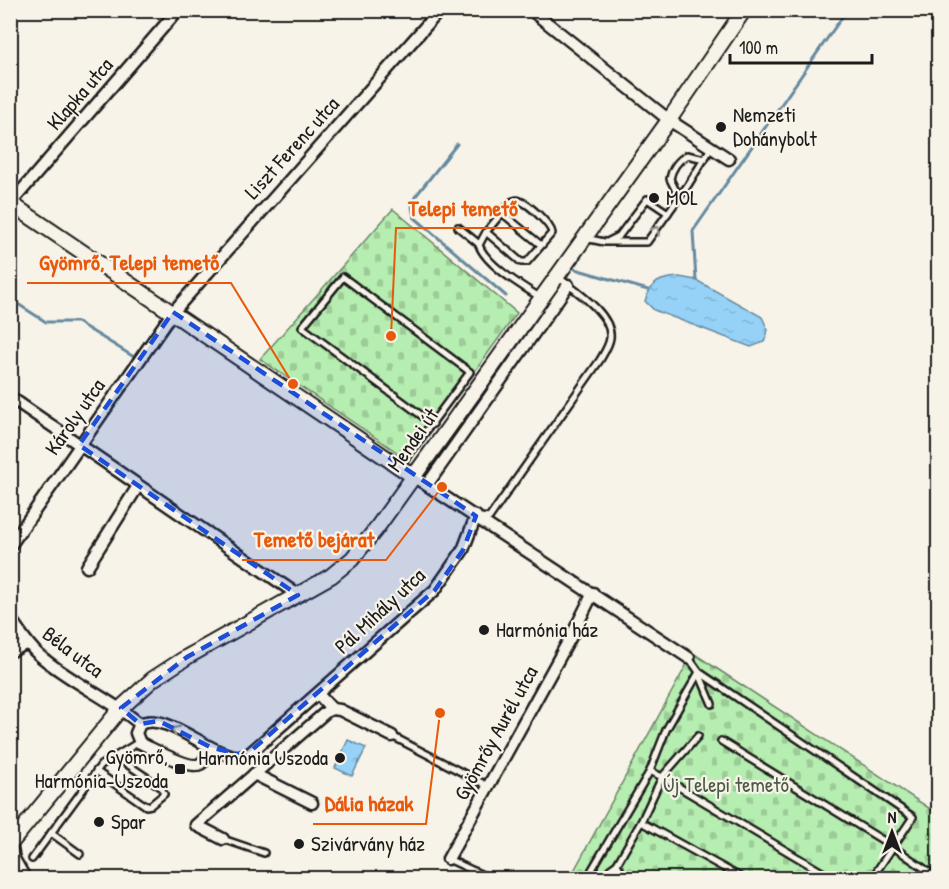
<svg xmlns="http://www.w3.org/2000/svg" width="949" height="889" viewBox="0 0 949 889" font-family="'Patrick Hand',sans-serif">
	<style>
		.cemetery { fill: url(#cemetery-stones); stroke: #698466; stroke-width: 1.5 }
		.water { fill: url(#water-ripples); stroke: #65899f; stroke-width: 1.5 }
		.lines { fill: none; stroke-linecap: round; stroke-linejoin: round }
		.stream { stroke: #65899f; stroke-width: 3 }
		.lane-casing { stroke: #1c1c1c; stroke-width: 10 }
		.street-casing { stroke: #1c1c1c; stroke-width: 15 }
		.secondary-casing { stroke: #1c1c1c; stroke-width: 18 }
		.lane { stroke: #f7f3e8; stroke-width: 5 }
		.street { stroke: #f7f3e8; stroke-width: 10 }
		.secondary { stroke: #f7f3e8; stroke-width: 14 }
		.oneway { stroke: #94928c }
		.marked { fill: #1d4ed8; fill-opacity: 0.2; stroke: #1d4ed8; stroke-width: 4.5; stroke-dasharray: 12 8; stroke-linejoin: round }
		.poi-dot { fill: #1c1c1c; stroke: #f7f3e8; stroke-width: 2 }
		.labels { text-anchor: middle; stroke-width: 4.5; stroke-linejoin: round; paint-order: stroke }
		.street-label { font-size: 21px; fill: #1c1c1c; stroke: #f7f3e8 }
		.poi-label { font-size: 21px; fill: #1c1c1c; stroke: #f7f3e8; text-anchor: start }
		.park-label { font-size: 21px; fill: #4a5b48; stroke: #f7f3e8 }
		.leader { fill: none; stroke: #e8590c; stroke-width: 2 }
		.callout-dot { fill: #e8590c; stroke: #f7f3e8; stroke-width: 2 }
		.callout-label { font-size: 22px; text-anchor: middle; font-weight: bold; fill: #e8590c; stroke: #f7f3e8; stroke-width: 4.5; stroke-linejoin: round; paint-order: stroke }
	</style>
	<defs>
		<pattern id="cemetery-stones" width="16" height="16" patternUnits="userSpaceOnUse" patternTransform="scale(1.5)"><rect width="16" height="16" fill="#b6edb0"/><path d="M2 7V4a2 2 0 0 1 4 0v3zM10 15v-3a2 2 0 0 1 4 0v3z" fill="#9ccb97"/></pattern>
		<pattern id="water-ripples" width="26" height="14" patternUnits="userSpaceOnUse" patternTransform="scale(1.5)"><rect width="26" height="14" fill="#96d2f7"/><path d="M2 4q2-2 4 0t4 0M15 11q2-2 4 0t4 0" fill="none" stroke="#81b4d3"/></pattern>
	</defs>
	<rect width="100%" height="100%" fill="#f7f3e8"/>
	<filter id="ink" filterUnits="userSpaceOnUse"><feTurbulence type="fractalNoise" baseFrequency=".0167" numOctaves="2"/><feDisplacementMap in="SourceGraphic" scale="12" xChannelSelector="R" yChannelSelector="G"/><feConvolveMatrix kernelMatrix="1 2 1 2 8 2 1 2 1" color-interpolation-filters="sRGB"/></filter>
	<g filter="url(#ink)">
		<g class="cemetery">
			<polygon points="393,209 517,313 410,461 260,359"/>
			<polygon points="693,653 938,814 938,878 570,878"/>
		</g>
		<g class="water">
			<path d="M679,277L696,280L762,317L768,330L764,342L751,347L654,310L645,301C651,282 660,278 679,277Z"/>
			<polygon points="348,740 366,748 352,776 335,768"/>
		</g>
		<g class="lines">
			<g class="stream">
				<polyline points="457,144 415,197 412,207 414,217 506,296"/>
				<polyline points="575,269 648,290"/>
				<polyline points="696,280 693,231 847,10"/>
				<polyline points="10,299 46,322 77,322 134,357"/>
			</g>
			<defs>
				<g id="lane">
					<path d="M679,197L670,179C672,168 677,161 687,155L705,159"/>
					<polyline points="502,213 541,245"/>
					<polyline points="458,227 479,244"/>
					<path d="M486,232L521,262H527L552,233C551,225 529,204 520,201C516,199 515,201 511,202L486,232L479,245C486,265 522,286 541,298"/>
					<polyline points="585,238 604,242 647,242 688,185 711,148"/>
					<polyline points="609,241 619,236 647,199 668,213"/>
					<polyline points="400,466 470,372 343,277 302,327 433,424"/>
					<path d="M481,517L489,518L600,360C604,353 609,346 610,338C613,314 574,290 558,277"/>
					<polyline points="689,658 699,672 913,817 872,878"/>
					<polyline points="699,673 712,704"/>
					<polyline points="392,736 488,786"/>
					<polyline points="721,741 892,846 938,878"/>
					<polyline points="96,771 146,806 151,805 164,794 161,787 115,756"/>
					<polyline points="650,771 666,730 699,672"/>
					<polyline points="641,822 662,777 832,878"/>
					<polyline points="51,833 80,854"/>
					<polyline points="223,839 264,853"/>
					<polyline points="32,859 101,765 139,742"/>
					<polyline points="448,859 489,878"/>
					<polyline points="587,878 650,771 662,777 698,736"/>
					<polyline points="605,878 610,869 617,864"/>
					<polyline points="632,878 622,873 617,864 641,822 742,878"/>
				</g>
				<g id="street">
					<polyline points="531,10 669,120 729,159"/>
					<polyline points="11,203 178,10"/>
					<polyline points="10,397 298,595"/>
					<polyline points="413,476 689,658"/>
					<polyline points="427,485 568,285"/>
					<polyline points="10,546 173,312 440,10"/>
					<polyline points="87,567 138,486"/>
					<path d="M10,618C19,630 27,645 39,655C70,682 109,698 140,724"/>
					<polyline points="10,652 27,643"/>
					<polyline points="318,694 332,709 340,710 392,736"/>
					<path d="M210,747C208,752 206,761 200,764C189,770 152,748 140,743L136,733L140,724C171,709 221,769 249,754L435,590L463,550L476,516"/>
					<polyline points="254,774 312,803"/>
					<polyline points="223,839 196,825 327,711 332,709"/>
					<polyline points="11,844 14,859 25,878"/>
					<polyline points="448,859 574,631 593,593"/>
				</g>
				<g id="secondary">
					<polyline points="10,203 413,476"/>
					<polyline points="10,844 121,708 153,679 187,657 331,576 352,559 376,529 669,120 744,10"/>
				</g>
			</defs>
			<use href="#lane" class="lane-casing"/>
			<use href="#street" class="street-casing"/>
			<use href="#secondary" class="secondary-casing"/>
			<use href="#lane" class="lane"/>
			<use href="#street" class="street"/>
			<use href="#secondary" class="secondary"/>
		</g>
		<defs><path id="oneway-chevron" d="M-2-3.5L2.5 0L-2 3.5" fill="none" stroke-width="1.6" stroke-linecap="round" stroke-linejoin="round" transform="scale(1.5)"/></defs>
		<g class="oneway">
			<use href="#oneway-chevron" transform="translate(656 230) rotate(-55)"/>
			<use href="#oneway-chevron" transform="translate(175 730) rotate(-153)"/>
		</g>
	</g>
	<path class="marked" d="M173,312L476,516L463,550L435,590L245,756L210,747L159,721L140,724L121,708L187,657L298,595L79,445Z"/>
	<g class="poi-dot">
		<circle cx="721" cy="127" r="6"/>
		<circle cx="654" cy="198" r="6"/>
		<circle cx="484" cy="630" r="6"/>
		<circle cx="340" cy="758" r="6"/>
		<rect x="174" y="763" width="12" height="12" rx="3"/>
		<circle cx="99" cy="822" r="6"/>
		<circle cx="299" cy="844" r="6"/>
	</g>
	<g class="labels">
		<g class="street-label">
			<text transform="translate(80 94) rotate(-49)" y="7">Klapka utca</text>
			<text transform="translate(292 148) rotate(-48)" y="7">Liszt Ferenc utca</text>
			<text transform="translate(75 417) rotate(-55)" y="7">Károly utca</text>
			<text transform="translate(413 440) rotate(-55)" y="7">Mendei út</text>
			<text transform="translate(380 611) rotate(-43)" y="7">Pál Mihály utca</text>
			<text transform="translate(73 652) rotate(37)" y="7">Béla utca</text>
			<text transform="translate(496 733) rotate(-61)" y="7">Gyömrőy Aurél utca</text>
		</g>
		<g class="poi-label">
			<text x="733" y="122">Nemzeti<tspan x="733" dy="24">Dohánybolt</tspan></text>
			<text x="666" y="205">MOL</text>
			<text x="496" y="637">Harmónia ház</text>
			<text x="168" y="764" text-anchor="end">Gyömrő,<tspan x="168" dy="24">Harmónia-Uszoda</tspan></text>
			<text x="328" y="765" text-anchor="end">Harmónia Uszoda</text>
			<text x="111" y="829">Spar</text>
			<text x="311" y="851">Szivárvány ház</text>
		</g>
		<g class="park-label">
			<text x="726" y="792">Új Telepi temető</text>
		</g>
	</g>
	<path class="leader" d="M391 336L396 228H529M293 384L231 283H27M442 487L386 560H242M440 713L426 824H313"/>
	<g class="callout-dot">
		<circle cx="391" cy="336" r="6"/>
		<circle cx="293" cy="384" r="6"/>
		<circle cx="442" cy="487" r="6"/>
		<circle cx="440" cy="713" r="6"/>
	</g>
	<g class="callout-label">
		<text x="463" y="216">Telepi temető</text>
		<text x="129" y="270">Gyömrő, Telepi temető</text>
		<text x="314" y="547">Temető bejárat</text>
		<text x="369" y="811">Dália házak</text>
	</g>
	<rect width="949" height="889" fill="none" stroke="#f7f3e8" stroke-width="36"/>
	<rect x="18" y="18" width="913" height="853" fill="none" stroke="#1c1c1c" stroke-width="2" filter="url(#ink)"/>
	<g transform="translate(892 832)" stroke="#f7f3e8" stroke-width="4.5" paint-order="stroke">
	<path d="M0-4.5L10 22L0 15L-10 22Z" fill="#1c1c1c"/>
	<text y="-9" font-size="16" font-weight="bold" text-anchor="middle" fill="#1c1c1c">N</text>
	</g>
	<path d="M730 54v9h142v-9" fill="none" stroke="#1c1c1c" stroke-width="3"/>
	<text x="739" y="54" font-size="18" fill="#1c1c1c" stroke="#f7f3e8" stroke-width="4.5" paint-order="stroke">100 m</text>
</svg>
